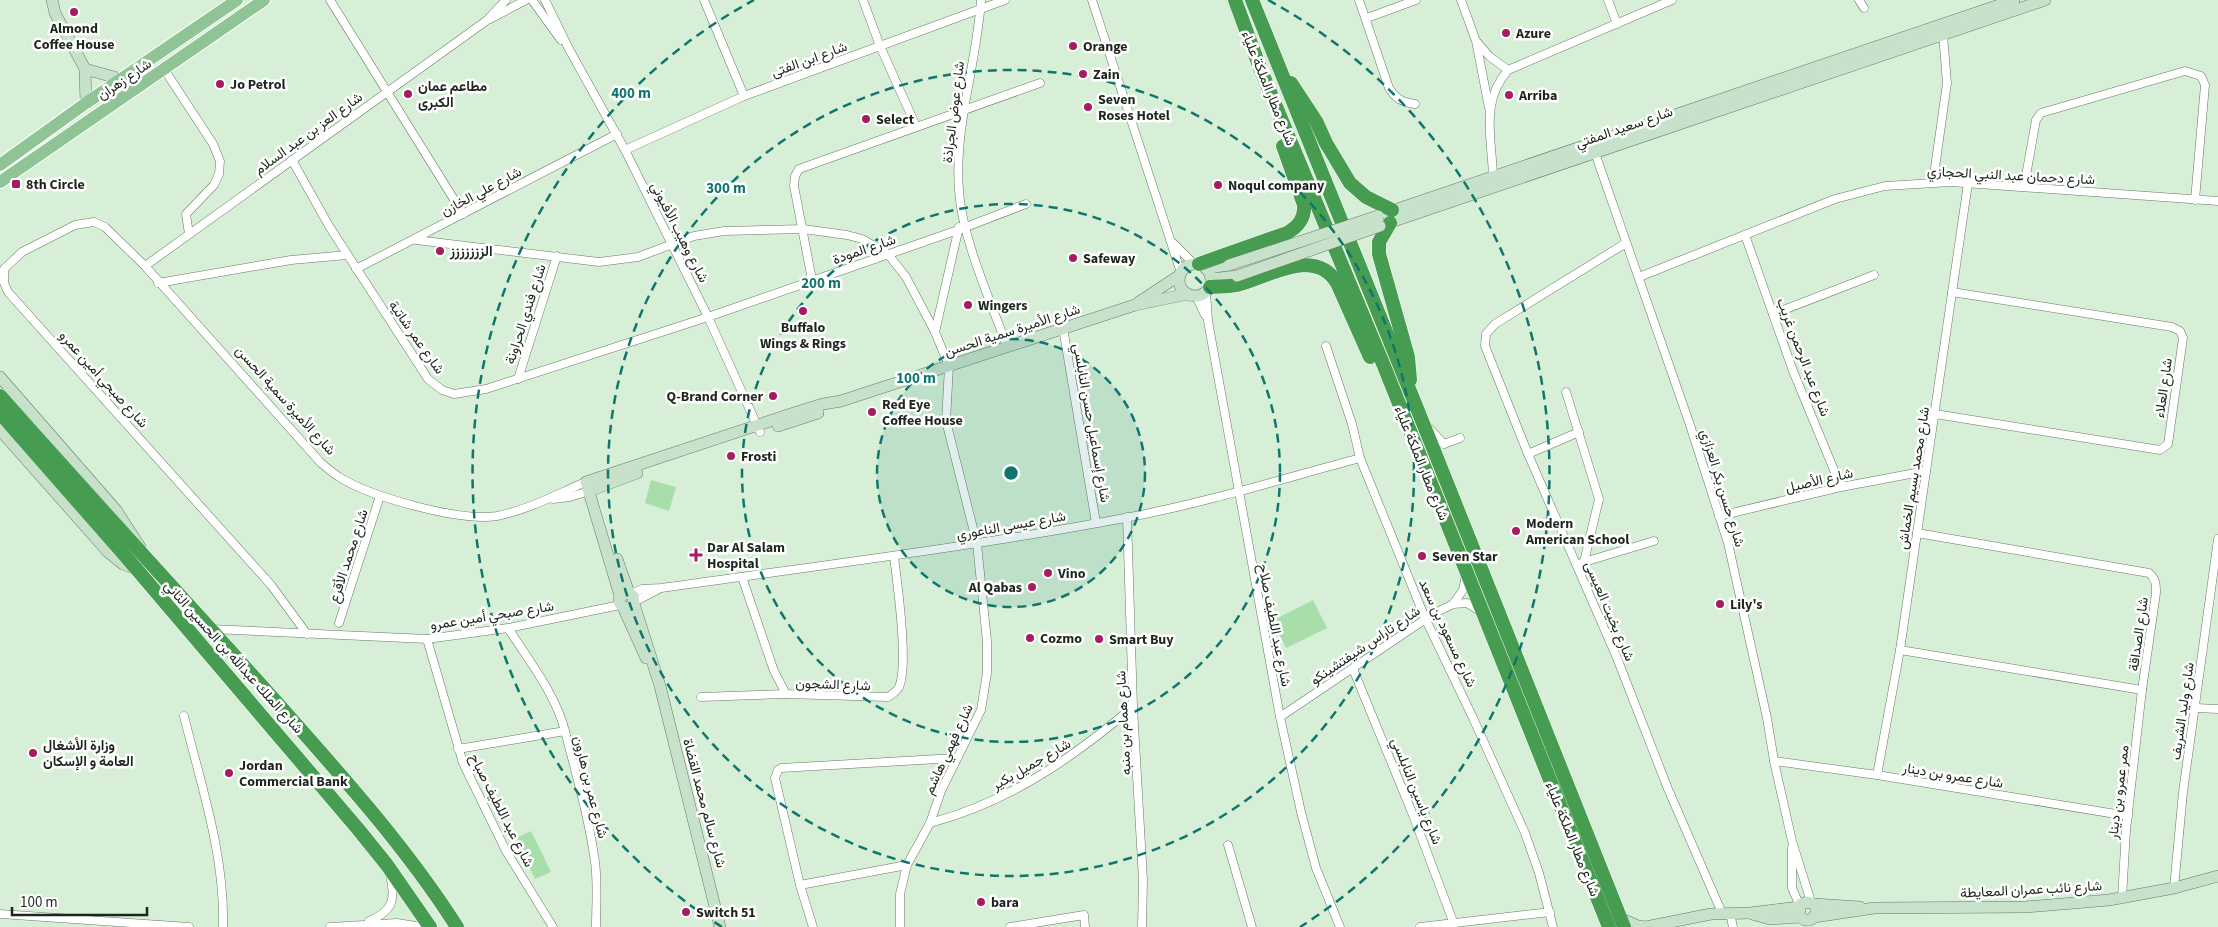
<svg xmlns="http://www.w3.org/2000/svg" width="2218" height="927" viewBox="0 0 2218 927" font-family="'Source Sans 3',Vazirmatn,sans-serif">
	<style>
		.green { fill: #a8deaa }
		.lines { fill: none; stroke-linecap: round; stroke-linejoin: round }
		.street-casing { stroke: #647b65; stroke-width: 9 }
		.secondary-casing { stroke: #647b65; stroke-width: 12 }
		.primary-casing { stroke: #fff; stroke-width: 14 }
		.highway-casing { stroke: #fff; stroke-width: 15 }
		.street { stroke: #fff; stroke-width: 8 }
		.secondary { stroke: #c8e1ca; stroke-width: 11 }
		.primary { stroke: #90c496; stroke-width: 12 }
		.highway { stroke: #469c50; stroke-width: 14 }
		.secondary-bridge-casing { stroke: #647b65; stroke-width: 12; stroke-linecap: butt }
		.secondary-bridge { stroke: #c8e1ca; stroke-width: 11 }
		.ring { fill: none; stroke: #0f766e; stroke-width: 2.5; stroke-dasharray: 9 6 }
		.poi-dot { fill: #a61b62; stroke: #fff; stroke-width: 2 }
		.labels { text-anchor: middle; stroke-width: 5; stroke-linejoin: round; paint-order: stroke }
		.poi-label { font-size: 14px; font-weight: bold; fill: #1d261d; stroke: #fff; text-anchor: start }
		.street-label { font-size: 14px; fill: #1d261d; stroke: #fff }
		.centre { fill: #0f766e; stroke: #fff; stroke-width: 2.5 }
		.ring-label { font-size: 15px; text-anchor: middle; font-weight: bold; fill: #0f766e; stroke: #fff; stroke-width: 5; stroke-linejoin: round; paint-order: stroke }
	</style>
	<rect width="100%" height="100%" fill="#d6efd6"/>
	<g class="green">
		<polygon points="651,480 676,487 669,511 645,503"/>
		<polygon points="1313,600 1327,628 1286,648 1272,621"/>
		<polygon points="531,831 551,872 535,879 516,838"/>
	</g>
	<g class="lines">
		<defs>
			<g id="street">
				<polyline points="330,0 463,214"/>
				<polyline points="532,0 561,40"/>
				<polyline points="545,0 569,49 625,150 708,317 760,432"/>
				<polyline points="704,0 744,96"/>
				<polyline points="863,0 880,46 916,126"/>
				<path d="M981,0C977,63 954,126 959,190C962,238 990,300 1007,346"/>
				<polyline points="1092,0 1181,273"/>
				<path d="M1359,0L1389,88C1396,99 1402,102 1415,104"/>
				<polyline points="1461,0 1476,41 1489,108"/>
				<polyline points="1608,0 1617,24"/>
				<polyline points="1859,0 1864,8"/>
				<polyline points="1367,18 1416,0"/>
				<polyline points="490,19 526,0"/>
				<polyline points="1477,42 1489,56 1508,70"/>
				<polyline points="164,69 213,144 220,161 219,174 214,185 186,214 189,234"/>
				<polyline points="625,150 744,96 1005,0"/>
				<polyline points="1595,153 1689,422 1728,543 1767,718 1774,761 1792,841 1811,902"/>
				<polyline points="292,160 329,226 428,379 442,390 454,394 486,389 708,317 958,230 1026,204"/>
				<path d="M1493,177C1492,138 1480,102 1508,70L1672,0"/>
				<polyline points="1933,182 1947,83 1943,35"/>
				<polyline points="2024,187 2036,120 2041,113 2185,71 2201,76 2205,85 2195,200"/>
				<polyline points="1745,235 1793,371 1841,487"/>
				<polyline points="416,240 599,262 638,257 694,236 724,231 803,229 847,235 862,239 888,254 906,277 935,332 949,366 946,421 977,544 987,641 987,673 981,710 941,791 930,823 907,865 900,894 900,927"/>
				<polyline points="1170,240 1193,263"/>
				<polyline points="1626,243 1495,324 1486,334 1485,346 1528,454 1617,658 1668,789 1722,913"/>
				<polyline points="145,266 486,21 506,0"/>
				<polyline points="356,269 617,134"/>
				<polyline points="1639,277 1835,199 1885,186 1951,182 2218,201"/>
				<polyline points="812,280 794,186 795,176 799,169 1040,83"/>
				<polyline points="158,283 291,260 347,255"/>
				<polyline points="1206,292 1208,321 1280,717 1301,812 1316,868 1340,927"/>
				<polyline points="1196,296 1205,315"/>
				<polyline points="1773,314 1874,275"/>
				<polyline points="1063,328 1096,523"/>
				<polyline points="935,332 959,227"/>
				<polyline points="1326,346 1352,424 1360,458 1425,618 1473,718 1525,833 1539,873 1553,927"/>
				<polyline points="518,379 557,256"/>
				<polyline points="1566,392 1599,499 1584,562 1577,565"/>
				<polyline points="1935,414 2160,450 2168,444 2183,338 2180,331 2172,327 1952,292"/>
				<polyline points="1428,427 1444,444"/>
				<polyline points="1444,444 1460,438"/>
				<polyline points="1528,454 1579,432"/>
				<polyline points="553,499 570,497 589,491"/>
				<polyline points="1719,516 1841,487 1926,471"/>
				<polyline points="1127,517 1133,707 1143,880 1142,927"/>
				<polyline points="1584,562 1654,541"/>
				<path d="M742,577L774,671L786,694L888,697C893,694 896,692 899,687C909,665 897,582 894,556"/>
				<path d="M631,594L642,589L661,588C816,566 971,547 1125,518C1205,503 1282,479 1360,458"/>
				<polyline points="634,602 659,589"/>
				<polyline points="1453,604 1463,590 1466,575"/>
				<polyline points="339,623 380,496"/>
				<path d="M508,628C529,661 555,693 565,731"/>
				<polyline points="211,629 427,639 508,628 620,605"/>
				<path d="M307,634L271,585L8,292L4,283V269L22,252L75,225L94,222L105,227L145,266L321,463C327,468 333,473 339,477C371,497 460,522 497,516C528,510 557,494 586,482"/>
				<polyline points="427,639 463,763 506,851 553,927"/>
				<path d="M1900,650L2142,690L2156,593C2156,584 2156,579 2149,573L1917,533"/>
				<polyline points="1353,669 1413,815 1454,924"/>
				<polyline points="701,697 786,694"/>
				<polyline points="2196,708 2218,709"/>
				<path d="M184,716C201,785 225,855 223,927"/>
				<polyline points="1280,717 1433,614 1453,604 1467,603 1481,612"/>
				<path d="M458,749L565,731C576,774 589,818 595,862C598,884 596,905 596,927"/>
				<polyline points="1774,761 1877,775 2128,816"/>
				<polyline points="1877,775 1900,650 1968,183"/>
				<path d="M930,823C1009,802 1071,759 1133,707"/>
				<polyline points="1228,845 1252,927"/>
				<polyline points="1792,848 1792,888 1800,906"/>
				<polyline points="800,885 907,865"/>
				<polyline points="2174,888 2183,792 2218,539"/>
				<polyline points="2122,898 2126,830 2142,690"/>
				<polyline points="1730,913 1733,927"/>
				<polyline points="0,914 189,927"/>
				<path d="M369,921C393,911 396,900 390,875"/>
				<polyline points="330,927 397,923 422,927"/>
				<polyline points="813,927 800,885 775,778 778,770 781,768 956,758"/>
				<polyline points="1010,927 1084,915 1085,927"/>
				<polyline points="1420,927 1550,912"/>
			</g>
			<g id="secondary">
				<polyline points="52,0 55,13 85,69 86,103"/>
				<polyline points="85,69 121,79"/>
				<polyline points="1386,213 2014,0"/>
				<polyline points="1382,225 2045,0"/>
				<circle cx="1195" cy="280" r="16"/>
				<polyline points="1207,268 1229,265"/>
				<polyline points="1212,279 1237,276"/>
				<polyline points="1139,302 1180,275"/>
				<polyline points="0,377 116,510 140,547"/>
				<polyline points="778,426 818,413"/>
				<polyline points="0,430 108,552 123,564 136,569"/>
				<polyline points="589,491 637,473"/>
				<polyline points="617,559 629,593"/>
				<polyline points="620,596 586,482 797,412 823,404 841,401 1135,305 1188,294"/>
				<polyline points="634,604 629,608 623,607 619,602 620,596 629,593 633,596 634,604 660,686 720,927"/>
				<polyline points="623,607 646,658"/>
				<polyline points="1814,904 1860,907"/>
				<polyline points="1752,914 1770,919 1800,917"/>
				<path d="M1814,917L1817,911L1814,904L1807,902L1801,904L1799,914C1802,921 1809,922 1814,917L1874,908L2025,907L2109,900L2174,888L2218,876"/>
				<polyline points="1620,918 1638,926 1646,927 1711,914 1750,913 1799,907"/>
			</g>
			<g id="primary">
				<polyline points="0,165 86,103 237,0"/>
				<polyline points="0,182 264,0"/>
			</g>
			<g id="highway">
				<polyline points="1235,0 1260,68 1384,366 1609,927"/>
				<polyline points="1252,0 1433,448 1624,927"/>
				<polyline points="1291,83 1316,121 1326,143 1350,183 1366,197 1392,210"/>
				<polyline points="1390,223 1379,242 1379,254 1408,357 1410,380"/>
				<path d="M1199,264L1287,233C1299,226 1305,218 1304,205L1283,146"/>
				<path d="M1210,287C1219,286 1229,287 1237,285C1268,277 1315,246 1337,283L1370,357"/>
				<path d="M0,396C92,500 186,601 278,704C341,775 406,847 457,927"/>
				<polyline points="0,413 122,552 358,829 387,865 430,927"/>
			</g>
		</defs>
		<use href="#street" class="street-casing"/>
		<use href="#secondary" class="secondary-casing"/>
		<use href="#primary" class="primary-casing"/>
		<use href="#highway" class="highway-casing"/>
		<use href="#street" class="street"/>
		<use href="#secondary" class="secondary"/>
		<use href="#primary" class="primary"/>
		<use href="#highway" class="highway"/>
		<defs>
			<g id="secondary-bridge">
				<polyline points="1229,265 1378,216"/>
				<polyline points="1237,276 1380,226"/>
			</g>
		</defs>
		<use href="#secondary-bridge" class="secondary-bridge-casing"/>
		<use href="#secondary-bridge" class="secondary-bridge"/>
	</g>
	<circle cx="1011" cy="473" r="134" fill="#0f766e" fill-opacity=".12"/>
	<g class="ring">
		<circle cx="1011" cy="473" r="134"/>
		<circle cx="1011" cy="473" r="269"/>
		<circle cx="1011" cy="473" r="403"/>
		<path d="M722 927A538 538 0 0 1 754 0M1268 0A538 538 0 0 1 1300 927"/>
	</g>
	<g class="poi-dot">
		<circle cx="74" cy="12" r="5"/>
		<circle cx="1506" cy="33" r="5"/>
		<circle cx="1073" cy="46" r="5"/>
		<circle cx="1083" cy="74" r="5"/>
		<circle cx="220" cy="84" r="5"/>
		<circle cx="408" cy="94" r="5"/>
		<circle cx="1509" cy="95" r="5"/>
		<circle cx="1088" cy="107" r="5"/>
		<circle cx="866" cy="119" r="5"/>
		<rect x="11" y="179" width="10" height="10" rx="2.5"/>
		<circle cx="1218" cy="185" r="5"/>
		<circle cx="440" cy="251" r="5"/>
		<circle cx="1073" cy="258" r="5"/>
		<circle cx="968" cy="305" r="5"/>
		<circle cx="803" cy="311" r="5"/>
		<circle cx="773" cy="396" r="5"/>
		<circle cx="872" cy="412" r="5"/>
		<circle cx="731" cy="456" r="5"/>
		<circle cx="1516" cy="531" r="5"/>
		<path d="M693.5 547.5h5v5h5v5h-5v5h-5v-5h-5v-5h5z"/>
		<circle cx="1422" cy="556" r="5"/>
		<circle cx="1048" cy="573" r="5"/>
		<circle cx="1032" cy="587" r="5"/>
		<circle cx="1720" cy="604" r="5"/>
		<circle cx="1030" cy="638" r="5"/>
		<circle cx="1099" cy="639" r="5"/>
		<circle cx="33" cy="753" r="5"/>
		<circle cx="229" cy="773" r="5"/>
		<circle cx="981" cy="902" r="5"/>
		<circle cx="686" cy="912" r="5"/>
	</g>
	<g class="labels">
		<g class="poi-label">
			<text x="74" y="33" text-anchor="middle">Almond<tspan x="74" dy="16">Coffee House</tspan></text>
			<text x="1516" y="38">Azure</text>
			<text x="1083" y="51">Orange</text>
			<text x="1093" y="79">Zain</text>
			<text x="230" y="89">Jo Petrol</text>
			<text x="418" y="91">مطاعم عمان<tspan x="418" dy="16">الكبرى</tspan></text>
			<text x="1519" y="100">Arriba</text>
			<text x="1098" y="104">Seven<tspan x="1098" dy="16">Roses Hotel</tspan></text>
			<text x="876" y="124">Select</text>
			<text x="26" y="189">8th Circle</text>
			<text x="1228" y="190">Noqul company</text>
			<text x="450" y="256">الززززززز</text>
			<text x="1083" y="263">Safeway</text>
			<text x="978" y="310">Wingers</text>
			<text x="803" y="332" text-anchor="middle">Buffalo<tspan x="803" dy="16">Wings &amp; Rings</tspan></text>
			<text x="763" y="401" text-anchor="end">Q-Brand Corner</text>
			<text x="882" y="409">Red Eye<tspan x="882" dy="16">Coffee House</tspan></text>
			<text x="741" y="461">Frosti</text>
			<text x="1526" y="528">Modern<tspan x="1526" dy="16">American School</tspan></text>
			<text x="707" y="552">Dar Al Salam<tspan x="707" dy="16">Hospital</tspan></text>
			<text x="1432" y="561">Seven Star</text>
			<text x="1058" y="578">Vino</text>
			<text x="1022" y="592" text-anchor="end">Al Qabas</text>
			<text x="1730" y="609">Lily's</text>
			<text x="1040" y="643">Cozmo</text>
			<text x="1109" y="644">Smart Buy</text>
			<text x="43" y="750">وزارة الأشغال<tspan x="43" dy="16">العامة و الإسكان</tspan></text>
			<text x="239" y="770">Jordan<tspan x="239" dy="16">Commercial Bank</tspan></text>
			<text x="991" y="907">bara</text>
			<text x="696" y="917">Switch 51</text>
		</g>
		<g class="street-label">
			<text transform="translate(809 59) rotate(-20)" y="5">شارع ابن الفتى</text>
			<text transform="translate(124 79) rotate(-34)" y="5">شارع زهران</text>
			<text transform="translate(1269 88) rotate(68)" y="5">شارع مطار الملكة علياء</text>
			<text transform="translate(953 112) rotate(-83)" y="5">شارع عوض الجراذة</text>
			<text transform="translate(1624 127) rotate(-19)" y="5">شارع سعيد المفتي</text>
			<text transform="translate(308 133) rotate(-36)" y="5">شارع العز بن عبد السلام</text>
			<text transform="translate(2011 175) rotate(3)" y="5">شارع دحمان عبد النبي الحجازي</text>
			<text transform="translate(481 191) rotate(-28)" y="5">شارع علي الخازن</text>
			<text transform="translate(680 232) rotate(63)" y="5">شارع وهيب الأفيوني</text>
			<text transform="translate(864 249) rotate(-19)" y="5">شارع المودة</text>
			<text transform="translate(525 314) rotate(-72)" y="5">شارع فندي الحراونة</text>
			<text transform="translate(1012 330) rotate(-18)" y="5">شارع الأميرة سمية الحسن</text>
			<text transform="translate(417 337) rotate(55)" y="5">شارع عمر شاتية</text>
			<text transform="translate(1804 357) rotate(69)" y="5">شارع عبد الرحمن غريب</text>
			<text transform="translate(104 379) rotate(48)" y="5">شارع صبحي أمين عمرو</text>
			<text transform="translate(2163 388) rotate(-82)" y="5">شارع العلاء</text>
			<text transform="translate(286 400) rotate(48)" y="5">شارع الأميرة سمية الحسن</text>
			<text transform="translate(1092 423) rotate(80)" y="5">شارع إسماعيل حسن النابلسي</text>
			<text transform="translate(1422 463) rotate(68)" y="5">شارع مطار الملكة علياء</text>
			<text transform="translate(1913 478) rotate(-81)" y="5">شارع محمد بسيم الخماش</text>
			<text transform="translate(1819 480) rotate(-13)" y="5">شارع الأصيل</text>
			<text transform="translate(1723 488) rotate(73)" y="5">شارع حسن بكر العزازي</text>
			<text transform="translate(1011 525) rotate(-10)" y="5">شارع عيسى الناعوري</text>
			<text transform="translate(348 556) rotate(-72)" y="5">شارع محمد الأقرع</text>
			<text transform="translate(1610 611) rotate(67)" y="5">شارع بخيت العيسى</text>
			<text transform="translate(492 615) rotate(-9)" y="5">شارع صبحي أمين عمرو</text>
			<text transform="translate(1275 625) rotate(79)" y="5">شارع عبد اللطيف صلاح</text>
			<text transform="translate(1448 633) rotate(65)" y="5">شارع مسعود بن سعد</text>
			<text transform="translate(2138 634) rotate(-82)" y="5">شارع الصداقة</text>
			<text transform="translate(1365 645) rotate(-34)" y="5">شارع تاراس شيفتشينكو</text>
			<text transform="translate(234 657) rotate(48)" y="5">شارع الملك عبدالله بن الحسين الثاني</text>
			<text transform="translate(833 684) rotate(2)" y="5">شارع الشجون</text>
			<text transform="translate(2182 711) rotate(-82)" y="5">شارع وليد الشريف</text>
			<text transform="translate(1123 723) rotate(-93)" y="5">شارع همام بن منبه</text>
			<text transform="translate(948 749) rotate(-65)" y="5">شارع فهمي هاشم</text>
			<text transform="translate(1031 764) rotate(-30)" y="5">شارع جميل بكير</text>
			<text transform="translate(1953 775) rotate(9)" y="5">شارع عمرو بن دينار</text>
			<text transform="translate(591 787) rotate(76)" y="5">شارع عمر بن هارون</text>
			<text transform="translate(1417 791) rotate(68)" y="5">شارع ياسين النابلسي</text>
			<text transform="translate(2118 792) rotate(-83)" y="5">ممر عمرو بن دينار</text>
			<text transform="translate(705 803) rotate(75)" y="5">شارع سالم محمد القضاة</text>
			<text transform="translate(502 810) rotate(63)" y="5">شارع عبد اللطيف صباح</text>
			<text transform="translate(1573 839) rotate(68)" y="5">شارع مطار الملكة علياء</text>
			<text transform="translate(2031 889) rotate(-3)" y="5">شارع نائب عمران المعايطة</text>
		</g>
	</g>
	<circle cx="1011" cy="473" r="8" class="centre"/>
	<g class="ring-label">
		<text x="631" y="98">400 m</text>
		<text x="726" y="193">300 m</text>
		<text x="821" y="288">200 m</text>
		<text x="916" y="383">100 m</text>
	</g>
	<path d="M12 907v8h135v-8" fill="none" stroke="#1d261d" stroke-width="2.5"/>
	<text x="20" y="907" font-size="15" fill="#1d261d" stroke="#ffffff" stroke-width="4" paint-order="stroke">100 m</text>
</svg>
